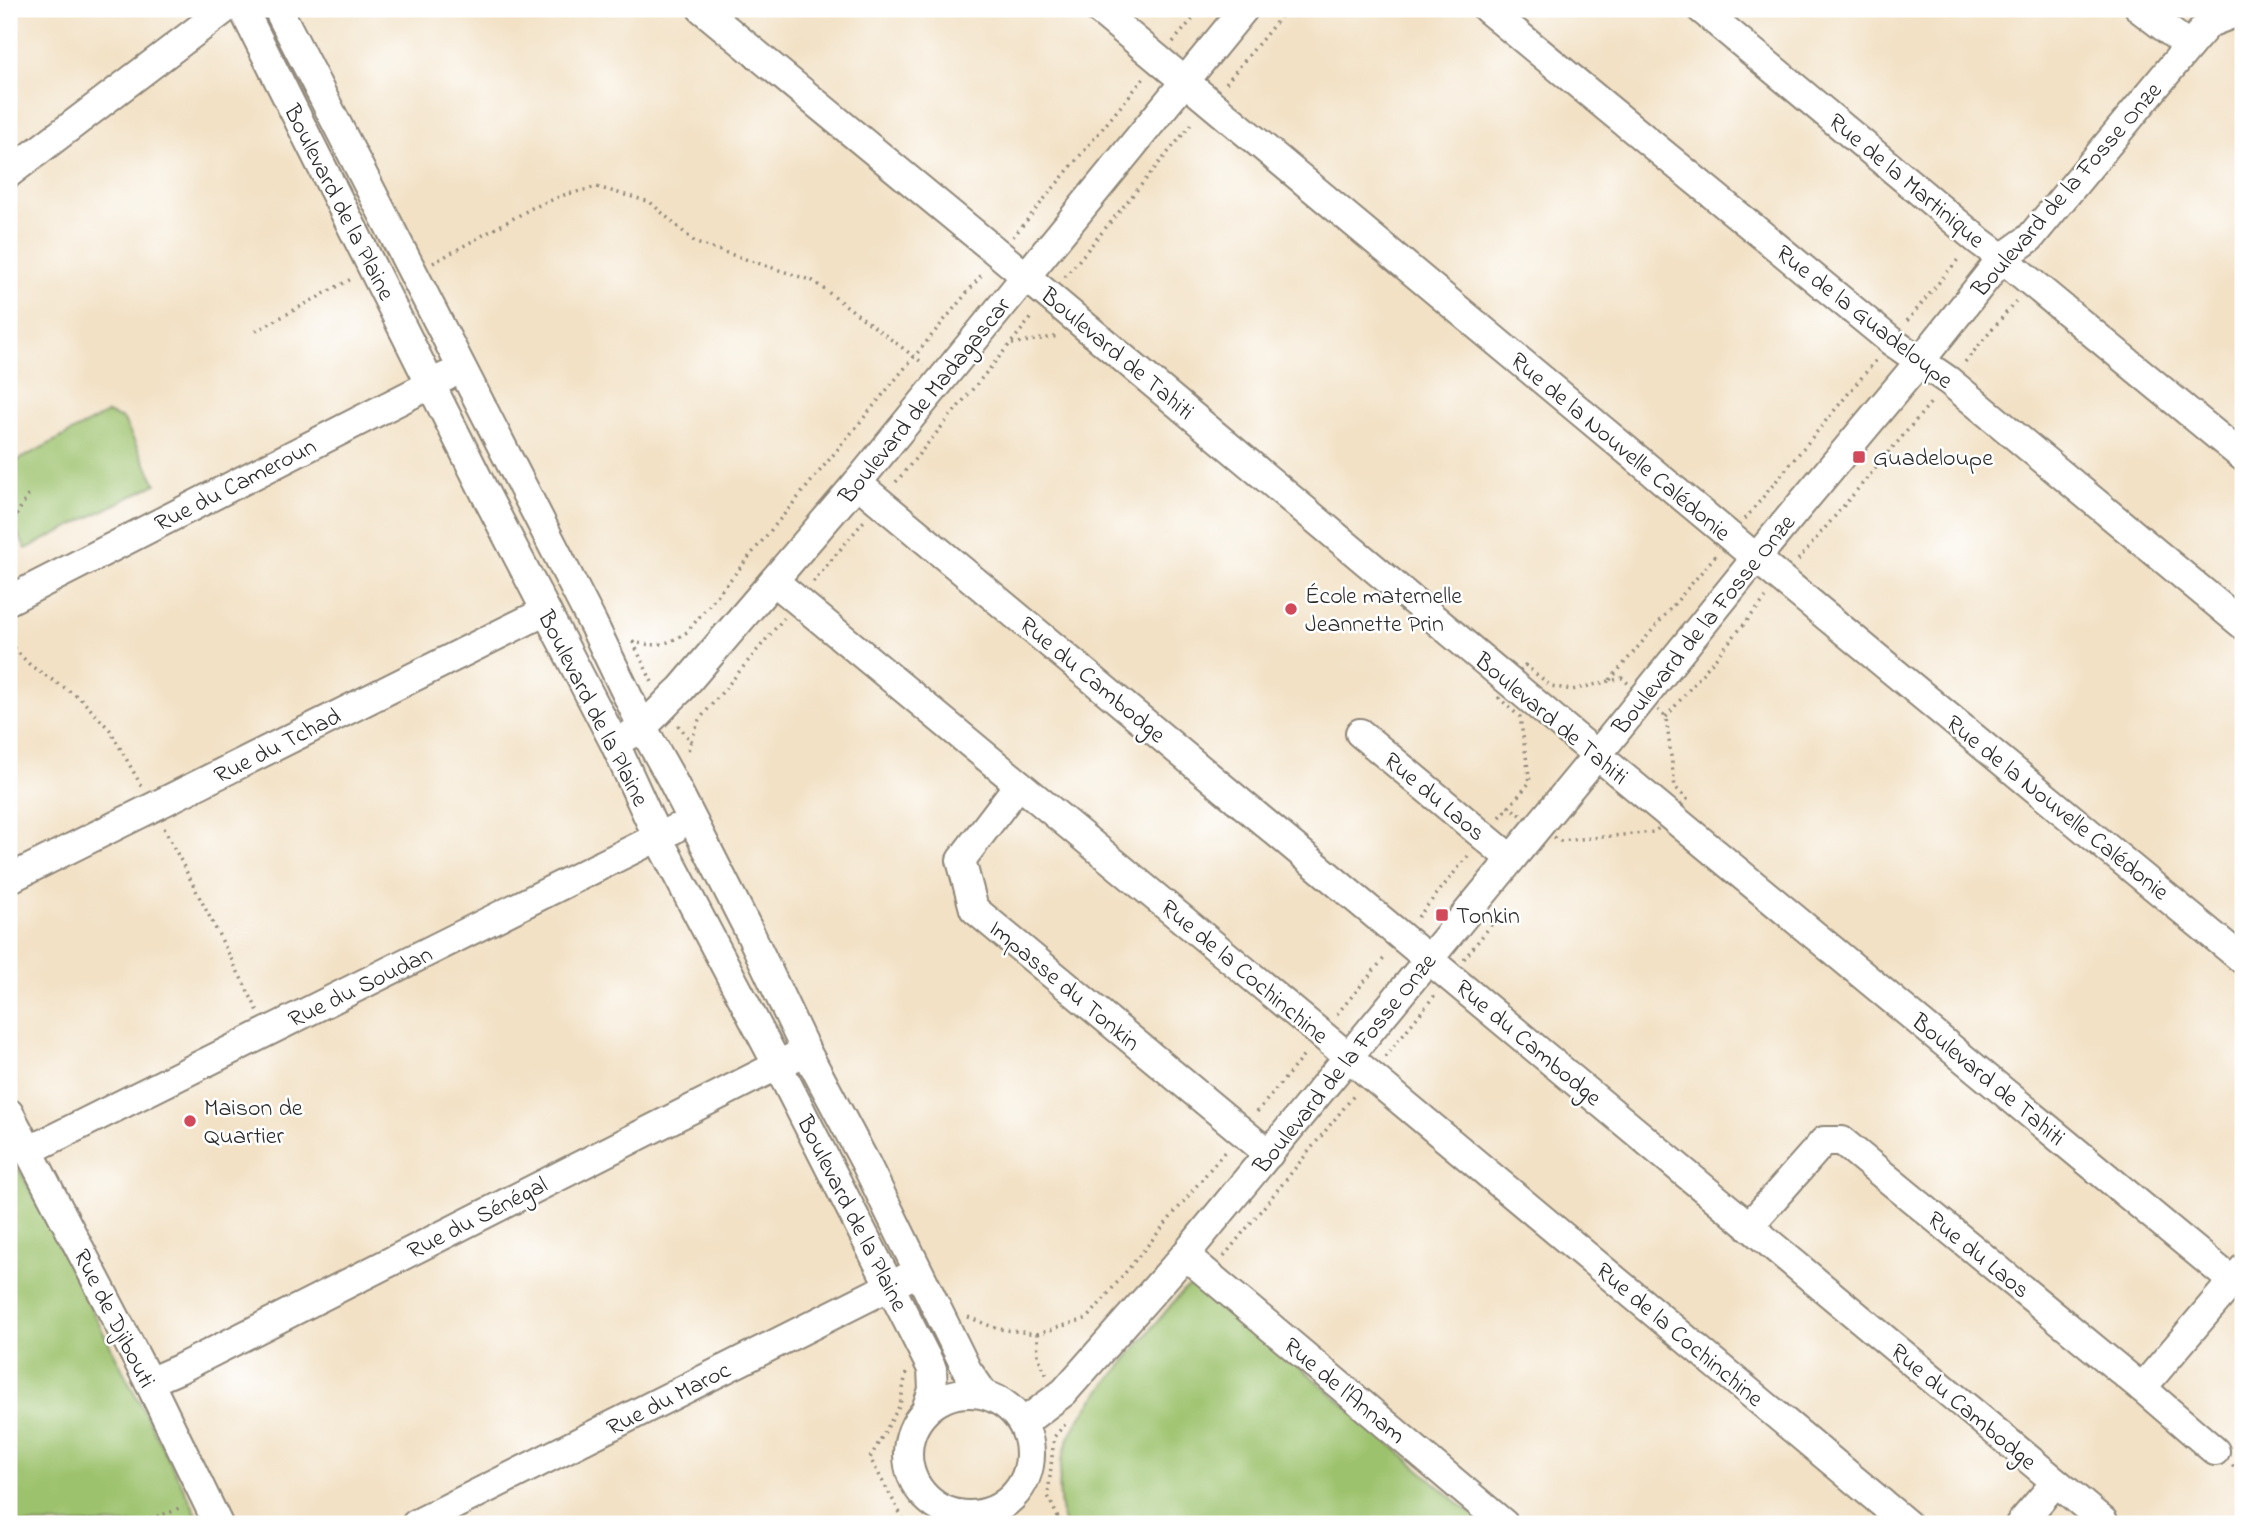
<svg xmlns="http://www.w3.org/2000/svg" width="2252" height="1533" viewBox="0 0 2252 1533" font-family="'Indie Flower',sans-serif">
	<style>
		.green { fill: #9dc26d; stroke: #64764c; stroke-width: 2 }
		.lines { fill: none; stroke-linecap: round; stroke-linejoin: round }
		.minor-casing { stroke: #8e8678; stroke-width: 32 }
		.path { stroke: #8e8678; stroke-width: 3.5; stroke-dasharray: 2 5; stroke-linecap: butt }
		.minor { stroke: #fff; stroke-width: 28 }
		.poi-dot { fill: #d1495b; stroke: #fff; stroke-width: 2.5 }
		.labels { text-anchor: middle; stroke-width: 5; stroke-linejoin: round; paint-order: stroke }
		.street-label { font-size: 24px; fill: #2b2b2b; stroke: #fff }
		.poi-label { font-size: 24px; fill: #2b2b2b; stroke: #fff; text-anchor: start }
	</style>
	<rect width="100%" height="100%" fill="#fff"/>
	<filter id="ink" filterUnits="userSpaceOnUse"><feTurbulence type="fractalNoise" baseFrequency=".0143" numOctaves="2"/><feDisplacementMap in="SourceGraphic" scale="14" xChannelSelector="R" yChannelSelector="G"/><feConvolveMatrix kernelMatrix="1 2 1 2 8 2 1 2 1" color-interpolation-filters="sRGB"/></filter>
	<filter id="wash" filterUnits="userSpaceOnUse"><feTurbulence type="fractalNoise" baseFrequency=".00686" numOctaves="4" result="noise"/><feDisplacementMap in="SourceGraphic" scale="28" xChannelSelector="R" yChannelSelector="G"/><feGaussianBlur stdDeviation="1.57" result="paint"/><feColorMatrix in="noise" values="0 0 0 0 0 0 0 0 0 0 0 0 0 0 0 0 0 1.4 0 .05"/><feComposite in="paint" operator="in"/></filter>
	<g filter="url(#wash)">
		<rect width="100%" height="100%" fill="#f2e1c5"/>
		<g class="green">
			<polygon points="107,413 123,419 156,484 26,549 9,517 9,465"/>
			<polygon points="9,1149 202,1524 9,1524"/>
			<path d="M1191,1286H1206L1483,1524H1064C1047,1451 1077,1418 1121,1366C1141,1341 1162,1316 1183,1291Z"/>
		</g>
	</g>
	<g filter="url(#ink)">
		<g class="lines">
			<defs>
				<g id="minor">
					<polyline points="243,9 487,497 615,744 658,838 777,1064 932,1369 933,1390 926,1409"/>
					<polyline points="278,9 593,624 643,728 671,778 750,933 806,1051 865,1162 967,1370 984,1394"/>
					<polyline points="702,9 999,254 1597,755 2243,1290"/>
					<polyline points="1098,9 1756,558 2243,960"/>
					<polyline points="1487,9 1891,341 1949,381 2243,625"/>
					<polyline points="1701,9 1979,241 2002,258 2243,457"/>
					<polyline points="2140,9 2189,46 2209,23 2243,10"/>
					<polyline points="9,173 225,9"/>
					<polyline points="857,483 2103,1521"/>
					<polyline points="774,581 1321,1034 1907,1524"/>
					<polyline points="9,600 447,376"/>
					<polyline points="1360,733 1511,859"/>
					<path d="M630,735C650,724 664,704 681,689L857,483L1244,9"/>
					<polyline points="1019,784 961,860 974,909 1269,1154"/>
					<polyline points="9,879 546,611"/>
					<polyline points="9,1113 149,1382 218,1524"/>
					<polyline points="28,1151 674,829"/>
					<polyline points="1749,1226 1824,1141 1842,1141 2142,1388 2215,1451"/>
					<polyline points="1185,1255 1504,1524"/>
					<polyline points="149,1382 179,1369 794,1057"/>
					<polyline points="2142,1388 2243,1269"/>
					<circle cx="969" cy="1454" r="61"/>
					<polyline points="1023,1423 1064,1392 1185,1255 1597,755 1756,558 1921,360 2002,258 2030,238 2189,46"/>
					<polyline points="416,1524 908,1277"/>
					<polyline points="2020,1524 2056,1482"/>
				</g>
			</defs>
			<use href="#minor" class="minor-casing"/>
			<g class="path">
				<polyline points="1173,42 1201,9"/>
				<polyline points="1226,83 1287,9"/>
				<polyline points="1013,237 1144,78"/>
				<polyline points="433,263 532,208 564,195 597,187 650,202 696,243 813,281 924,364"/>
				<polyline points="1065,277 1194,121"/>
				<polyline points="1907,321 1960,257"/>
				<polyline points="256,331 353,278"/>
				<polyline points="1012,344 1059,336"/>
				<polyline points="1965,362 2016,301"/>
				<polyline points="896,482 1033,316"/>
				<polyline points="1745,519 1876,360"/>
				<polyline points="9,527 30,492"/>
				<polyline points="1798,560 1933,400"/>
				<polyline points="813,582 864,521"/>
				<path d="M632,642C657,647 665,646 687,632L984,272"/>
				<polyline points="633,642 652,682"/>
				<polyline points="9,643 31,666 80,698 110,730 142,787"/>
				<polygon points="1525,665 1551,686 1572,690 1622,678 1666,717 1675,787 1687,799 1672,817 1654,832 1560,841 1509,807 1530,782 1520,717 1499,698"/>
				<polyline points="1610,680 1716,555"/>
				<polyline points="1666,717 1766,598"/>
				<polyline points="678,725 691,741 687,754"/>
				<polyline points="691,741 699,720 784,618"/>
				<polyline points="1500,817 1509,807"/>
				<polyline points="164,828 258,1011"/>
				<polyline points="1418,917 1468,856"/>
				<polyline points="1464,959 1492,924"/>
				<polyline points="1337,1014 1386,956"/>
				<polyline points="1385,1057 1435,995"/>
				<polyline points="1257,1112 1306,1053"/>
				<polyline points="1224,1256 1356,1093"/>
				<polyline points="968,1317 998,1329 1037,1334 1038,1357 1047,1376"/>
				<polyline points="1037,1334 1088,1318 1226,1150"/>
				<polyline points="906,1373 900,1405 870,1458 906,1524"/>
				<polyline points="2232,1465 2243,1475"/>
				<polyline points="130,1524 171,1512 183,1506"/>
				<polyline points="1061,1524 1048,1496 1054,1437 1067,1422"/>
			</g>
			<use href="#minor" class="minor"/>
		</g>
	</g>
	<g class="poi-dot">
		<rect x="1852" y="450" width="14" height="14" rx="3.5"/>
		<circle cx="1291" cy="609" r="7"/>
		<rect x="1435" y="908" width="14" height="14" rx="3.5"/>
		<circle cx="190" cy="1121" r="7"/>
	</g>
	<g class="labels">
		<g class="street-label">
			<text transform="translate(1907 180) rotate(40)" y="8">Rue de la Martinique</text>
			<text transform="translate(2066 189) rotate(-49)" y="8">Boulevard de la Fosse Onze</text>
			<text transform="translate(340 202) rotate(63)" y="8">Boulevard de la Plaine</text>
			<text transform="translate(1865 316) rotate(38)" y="8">Rue de la Guadeloupe</text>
			<text transform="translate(1118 353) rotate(40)" y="8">Boulevard de Tahiti</text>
			<text transform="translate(924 400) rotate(-51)" y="8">Boulevard de Madagascar</text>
			<text transform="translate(1621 446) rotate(40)" y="8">Rue de la Nouvelle Calédonie</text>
			<text transform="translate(235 484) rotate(-27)" y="8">Rue du Cameroun</text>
			<text transform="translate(1703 624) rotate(-51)" y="8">Boulevard de la Fosse Onze</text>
			<text transform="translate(1093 679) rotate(40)" y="8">Rue du Cambodge</text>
			<text transform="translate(594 708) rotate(63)" y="8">Boulevard de la Plaine</text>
			<text transform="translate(1552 718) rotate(40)" y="8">Boulevard de Tahiti</text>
			<text transform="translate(277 745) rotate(-27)" y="8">Rue du Tchad</text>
			<text transform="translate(1435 796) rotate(40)" y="8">Rue du Laos</text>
			<text transform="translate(2058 807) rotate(39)" y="8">Rue de la Nouvelle Calédonie</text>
			<text transform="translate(1245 971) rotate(40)" y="8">Rue de la Cochinchine</text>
			<text transform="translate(1065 985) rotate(40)" y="8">Impasse du Tonkin</text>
			<text transform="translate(360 986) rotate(-26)" y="8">Rue du Soudan</text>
			<text transform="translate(1529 1042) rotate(40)" y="8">Rue du Cambodge</text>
			<text transform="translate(1344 1063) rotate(-51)" y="8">Boulevard de la Fosse Onze</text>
			<text transform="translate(1989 1079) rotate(40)" y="8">Boulevard de Tahiti</text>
			<text transform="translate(853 1213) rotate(63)" y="8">Boulevard de la Plaine</text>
			<text transform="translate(477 1217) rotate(-27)" y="8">Rue du Sénégal</text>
			<text transform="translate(1979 1254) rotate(39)" y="8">Rue du Laos</text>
			<text transform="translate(115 1318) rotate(63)" y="8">Rue de Djibouti</text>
			<text transform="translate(1680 1334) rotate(40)" y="8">Rue de la Cochinchine</text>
			<text transform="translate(1345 1390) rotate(40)" y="8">Rue de l'Annam</text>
			<text transform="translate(668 1398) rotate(-27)" y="8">Rue du Maroc</text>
			<text transform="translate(1964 1406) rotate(40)" y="8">Rue du Cambodge</text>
		</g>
		<g class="poi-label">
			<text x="1873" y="465">Guadeloupe</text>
			<text x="1305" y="603">École maternelle<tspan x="1305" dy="28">Jeannette Prin</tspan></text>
			<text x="1456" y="923">Tonkin</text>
			<text x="204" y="1115">Maison de<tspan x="204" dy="28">Quartier</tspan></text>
		</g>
	</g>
	<rect width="2252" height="1533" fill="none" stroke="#fff" stroke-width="35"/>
</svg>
